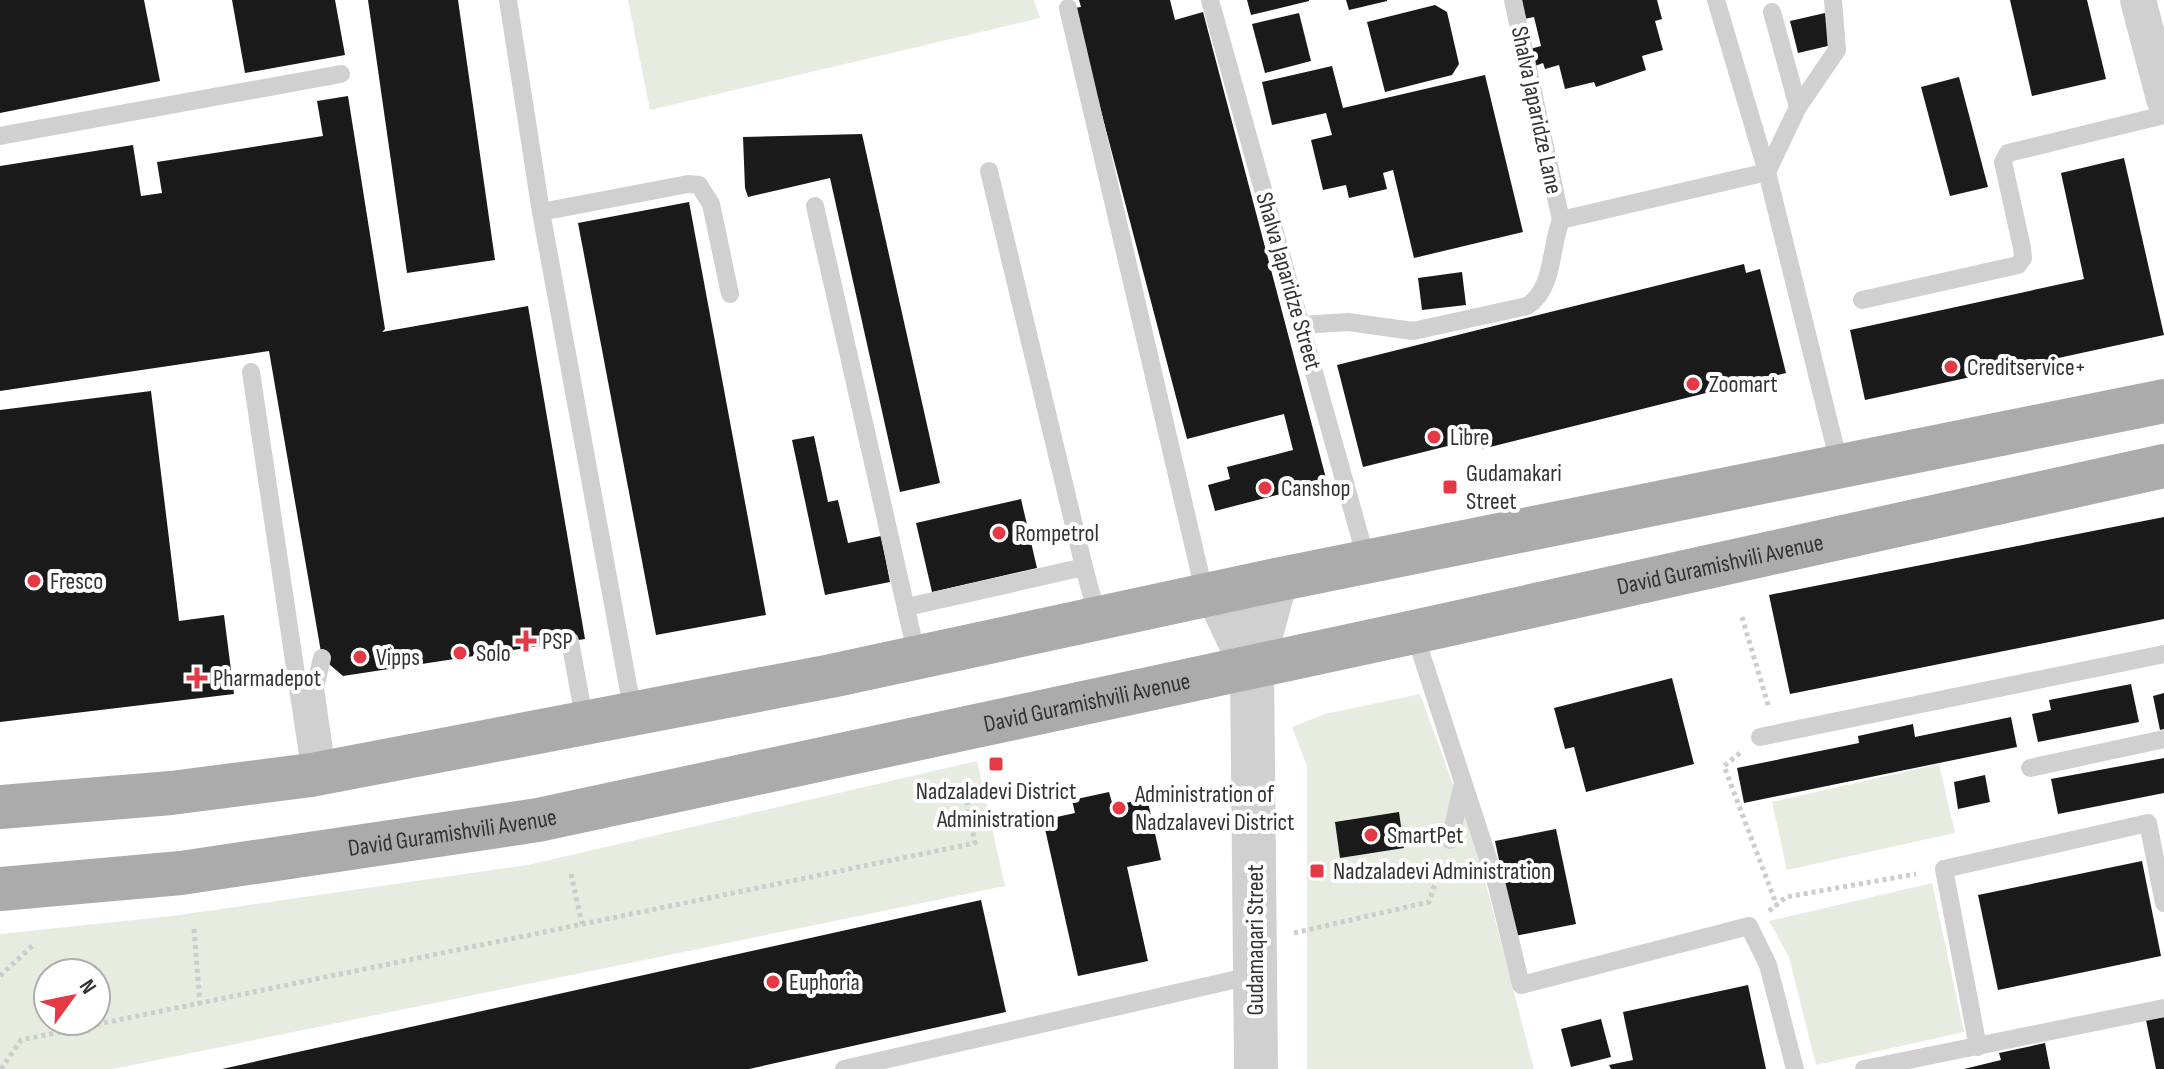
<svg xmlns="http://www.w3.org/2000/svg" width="2164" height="1069" viewBox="0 0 2164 1069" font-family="'Sofia Sans Condensed',sans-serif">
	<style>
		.green { fill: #e6ecdf; fill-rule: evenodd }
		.building { fill: #1a1a1a }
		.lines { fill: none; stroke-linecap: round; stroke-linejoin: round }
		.path { stroke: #cdcdcd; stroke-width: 5; stroke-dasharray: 4 4; stroke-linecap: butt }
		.service { stroke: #d0d0d0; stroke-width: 18 }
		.minor { stroke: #d0d0d0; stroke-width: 36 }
		.tertiary { stroke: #d0d0d0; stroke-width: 44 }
		.primary { stroke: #ababab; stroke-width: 44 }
		.poi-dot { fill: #e63946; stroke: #fff; stroke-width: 3 }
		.labels { text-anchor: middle; stroke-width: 8; stroke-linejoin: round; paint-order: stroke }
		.street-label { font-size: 24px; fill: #333; stroke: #fff }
		.poi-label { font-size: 24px; fill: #333; stroke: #fff; text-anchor: start }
	</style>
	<rect width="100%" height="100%" fill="#fff"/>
	<g class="green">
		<polygon points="628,0 1034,0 1040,18 650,110"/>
		<polygon points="1420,694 1477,850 1534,1069 1307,1069 1307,766 1292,727 1325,714"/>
		<path d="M977,761L1005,886L113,1069H0V934L172,916L528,865ZM48,973H96V1021H48Z"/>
		<polygon points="1939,764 1955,833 1787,870 1772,802"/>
		<polygon points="1932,883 1964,1032 1816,1065 1789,957 1769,921"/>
	</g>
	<g class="building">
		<polygon points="0,0 144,0 160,81 0,113"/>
		<polygon points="232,0 335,0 345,55 245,73"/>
		<polygon points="368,0 458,0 495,260 407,273"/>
		<polygon points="1079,0 1170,0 1175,20 1203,12 1327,482 1215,511 1208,485 1230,479 1227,467 1293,450 1284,414 1187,439 1074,8 1081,7"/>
		<polygon points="1247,0 1309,0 1309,1 1251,15"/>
		<polygon points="1346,0 1387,0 1387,1 1349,10"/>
		<polygon points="1519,0 1657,0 1662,19 1655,21 1663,50 1642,56 1646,70 1596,87 1594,82 1565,89 1559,65 1545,69 1543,63 1535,66 1530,49 1541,46 1534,17 1524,19"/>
		<polygon points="2010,0 2087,0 2106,79 2032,96"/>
		<polygon points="1435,5 1447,12 1459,64 1452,75 1385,92 1367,22"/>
		<polygon points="1299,13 1311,61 1265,73 1252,24"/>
		<polygon points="1825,13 1832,45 1798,53 1790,21"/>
		<polygon points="1332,66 1343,108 1485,75 1523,232 1414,258 1393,170 1383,173 1387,189 1349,198 1346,185 1323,190 1311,140 1332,135 1326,113 1272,125 1262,82"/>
		<polygon points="1959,77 1988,187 1950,196 1921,87"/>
		<polygon points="348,96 385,329 382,332 528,306 585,639 343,676 322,658 269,351 0,391 0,166 133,145 141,196 162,193 157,162 323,136 317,101"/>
		<polygon points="862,134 940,483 900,492 830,178 748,197 745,188 743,137"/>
		<polygon points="2124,158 2164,335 1865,400 1850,330 2084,279 2061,173"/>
		<polygon points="689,202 766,615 656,635 578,223"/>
		<polygon points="1744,264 1746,273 1760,269 1786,373 1482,449 1480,438 1363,467 1337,365"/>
		<polygon points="1462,272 1466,305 1422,310 1418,278"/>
		<polygon points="151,391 179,621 224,615 234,694 0,722 0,410"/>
		<polygon points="814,436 828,502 838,500 848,543 881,536 890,582 825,595 792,440"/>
		<polygon points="1021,499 1037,568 932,592 916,523"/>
		<polygon points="2164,517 2164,619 1790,694 1769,595"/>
		<polygon points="1672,678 1694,764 1586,792 1574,747 1565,749 1554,708"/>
		<polygon points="2131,684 2139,722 2038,742 2032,714 2051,710 2049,700"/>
		<polygon points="2164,693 2164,729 2160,730 2153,696"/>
		<polygon points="2011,717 2017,747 1744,803 1737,768 1859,743 1858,736 1913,724 1915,737"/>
		<polygon points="2164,758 2164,793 2058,814 2051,779"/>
		<polygon points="1985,775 1990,802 1958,809 1954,782"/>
		<polygon points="1109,792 1113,806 1147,798 1161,860 1127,867 1148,961 1078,976 1043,820 1075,813 1072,800"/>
		<polygon points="1399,812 1404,848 1340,858 1335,822"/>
		<polygon points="1556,829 1576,924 1515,936 1495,841"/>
		<polygon points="2142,861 2161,956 1998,990 1978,895"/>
		<polygon points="981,900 1006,1012 749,1069 222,1069"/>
		<polygon points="1748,985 1766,1069 1611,1069 1609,1065 1633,1060 1623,1012"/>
		<polygon points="2164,1017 2164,1069 2156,1069 2146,1020"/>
		<polygon points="1601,1019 1611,1057 1571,1067 1561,1029"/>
		<polygon points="2045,1043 2050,1069 1964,1069 2001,1060 1999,1053"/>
	</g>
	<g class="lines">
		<g class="path">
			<polyline points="1742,617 1769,708"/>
			<polyline points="1740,753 1724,766 1777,906"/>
			<polyline points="571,874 582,924"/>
			<polyline points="1769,911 1786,897 1916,874"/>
			<polyline points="194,929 200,1004"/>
			<polyline points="1294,933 1429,902 1441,865"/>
			<polyline points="0,976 33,945"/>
			<polyline points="1,1069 21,1040 975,843 964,785"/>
		</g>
		<g class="service">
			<polyline points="508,0 541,212 633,713"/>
			<polyline points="1210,0 1367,562"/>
			<polyline points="1513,0 1561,220"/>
			<polyline points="1716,0 1767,172 1840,467"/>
			<polyline points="1068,8 1205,595"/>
			<polyline points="1772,12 1798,107"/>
			<polyline points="0,136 341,74"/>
			<polyline points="989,171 1084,567"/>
			<polyline points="815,206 917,657"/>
			<polyline points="541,212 688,184 699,185 711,204 730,294"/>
			<polyline points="1561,220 1767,172 1798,107 1837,50 1833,0"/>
			<polyline points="1862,300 2018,265 2023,258 2022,248 2003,162 2008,153 2164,115"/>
			<path d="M1301,325L1348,322L1413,331L1527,306C1554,290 1550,247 1561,220"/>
			<polyline points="251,372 311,775"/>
			<polyline points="907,607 1084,567 1098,619"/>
			<polyline points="1414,632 1497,886 1521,985 1749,926 1768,965 1795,1069"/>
			<polyline points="570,641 585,723"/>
			<polyline points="322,658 315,688 327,771"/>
			<polyline points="1760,737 2164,654"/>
			<polyline points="2030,768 2164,739"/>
			<polyline points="1450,840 1463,783"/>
			<polyline points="1978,1047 1944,869 2148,823 2164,903"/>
			<polyline points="844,1069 1255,975"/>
			<polyline points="1864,1069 2164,1008"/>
		</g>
		<polyline class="minor" points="2138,0 2164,99"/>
		<g class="tertiary">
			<polyline points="1217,593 1252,667"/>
			<polyline points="1256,1069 1252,667 1276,580"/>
		</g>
		<g class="primary">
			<polyline points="0,807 171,793 311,775 831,676 1276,580 2164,401"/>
			<path id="s1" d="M0,889L181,873L538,820L1414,632L2164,466"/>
		</g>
	</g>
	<g class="poi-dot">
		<circle cx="1951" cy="367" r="8"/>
		<circle cx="1693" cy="384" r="8"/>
		<circle cx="1434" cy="437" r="8"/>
		<rect x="1442" y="479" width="16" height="16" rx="4"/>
		<circle cx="1265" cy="488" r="8"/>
		<circle cx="999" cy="533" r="8"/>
		<circle cx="34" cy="581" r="8"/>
		<path d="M522 629h8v8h8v8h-8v8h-8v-8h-8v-8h8z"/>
		<circle cx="460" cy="653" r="8"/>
		<circle cx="360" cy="657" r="8"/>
		<path d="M193 666h8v8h8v8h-8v8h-8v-8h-8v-8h8z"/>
		<rect x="988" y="756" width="16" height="16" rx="4"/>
		<circle cx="1119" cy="808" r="8"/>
		<circle cx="1371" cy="835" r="8"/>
		<rect x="1309" y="863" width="16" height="16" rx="4"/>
		<circle cx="773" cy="982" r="8"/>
	</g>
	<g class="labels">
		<g class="street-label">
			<text transform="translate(1537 110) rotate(78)" y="8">Shalva Japaridze Lane</text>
			<text transform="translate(1289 281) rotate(74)" y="8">Shalva Japaridze Street</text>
			<text dy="8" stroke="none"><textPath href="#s1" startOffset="1752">David Guramishvili Avenue</textPath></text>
			<text dy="8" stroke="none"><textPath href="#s1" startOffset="1104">David Guramishvili Avenue</textPath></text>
			<text dy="8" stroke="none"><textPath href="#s1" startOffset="456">David Guramishvili Avenue</textPath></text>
			<text transform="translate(1255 940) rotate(-90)" y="8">Gudamaqari Street</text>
		</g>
		<g class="poi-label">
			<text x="1967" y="375">Creditservice+</text>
			<text x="1709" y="392">Zoomart</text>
			<text x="1450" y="445">Libre</text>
			<text x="1466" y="481">Gudamakari<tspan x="1466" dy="28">Street</tspan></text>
			<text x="1281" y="496">Canshop</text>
			<text x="1015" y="541">Rompetrol</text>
			<text x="50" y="589">Fresco</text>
			<text x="542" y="649">PSP</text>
			<text x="476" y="661">Solo</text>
			<text x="376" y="665">Vipps</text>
			<text x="213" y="686">Pharmadepot</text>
			<text x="996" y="799" text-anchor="middle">Nadzaladevi District<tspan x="996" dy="28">Administration</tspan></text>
			<text x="1135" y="802">Administration of<tspan x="1135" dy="28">Nadzalavevi District</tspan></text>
			<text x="1387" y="843">SmartPet</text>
			<text x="1333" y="879">Nadzaladevi Administration</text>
			<text x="789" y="990">Euphoria</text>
		</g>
	</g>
	<g transform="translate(72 997) rotate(57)"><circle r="38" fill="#ffffff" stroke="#adadad" stroke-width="2"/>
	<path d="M0-6L14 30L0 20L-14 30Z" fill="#e63946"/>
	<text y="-12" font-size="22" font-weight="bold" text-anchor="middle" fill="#333333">N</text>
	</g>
</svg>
